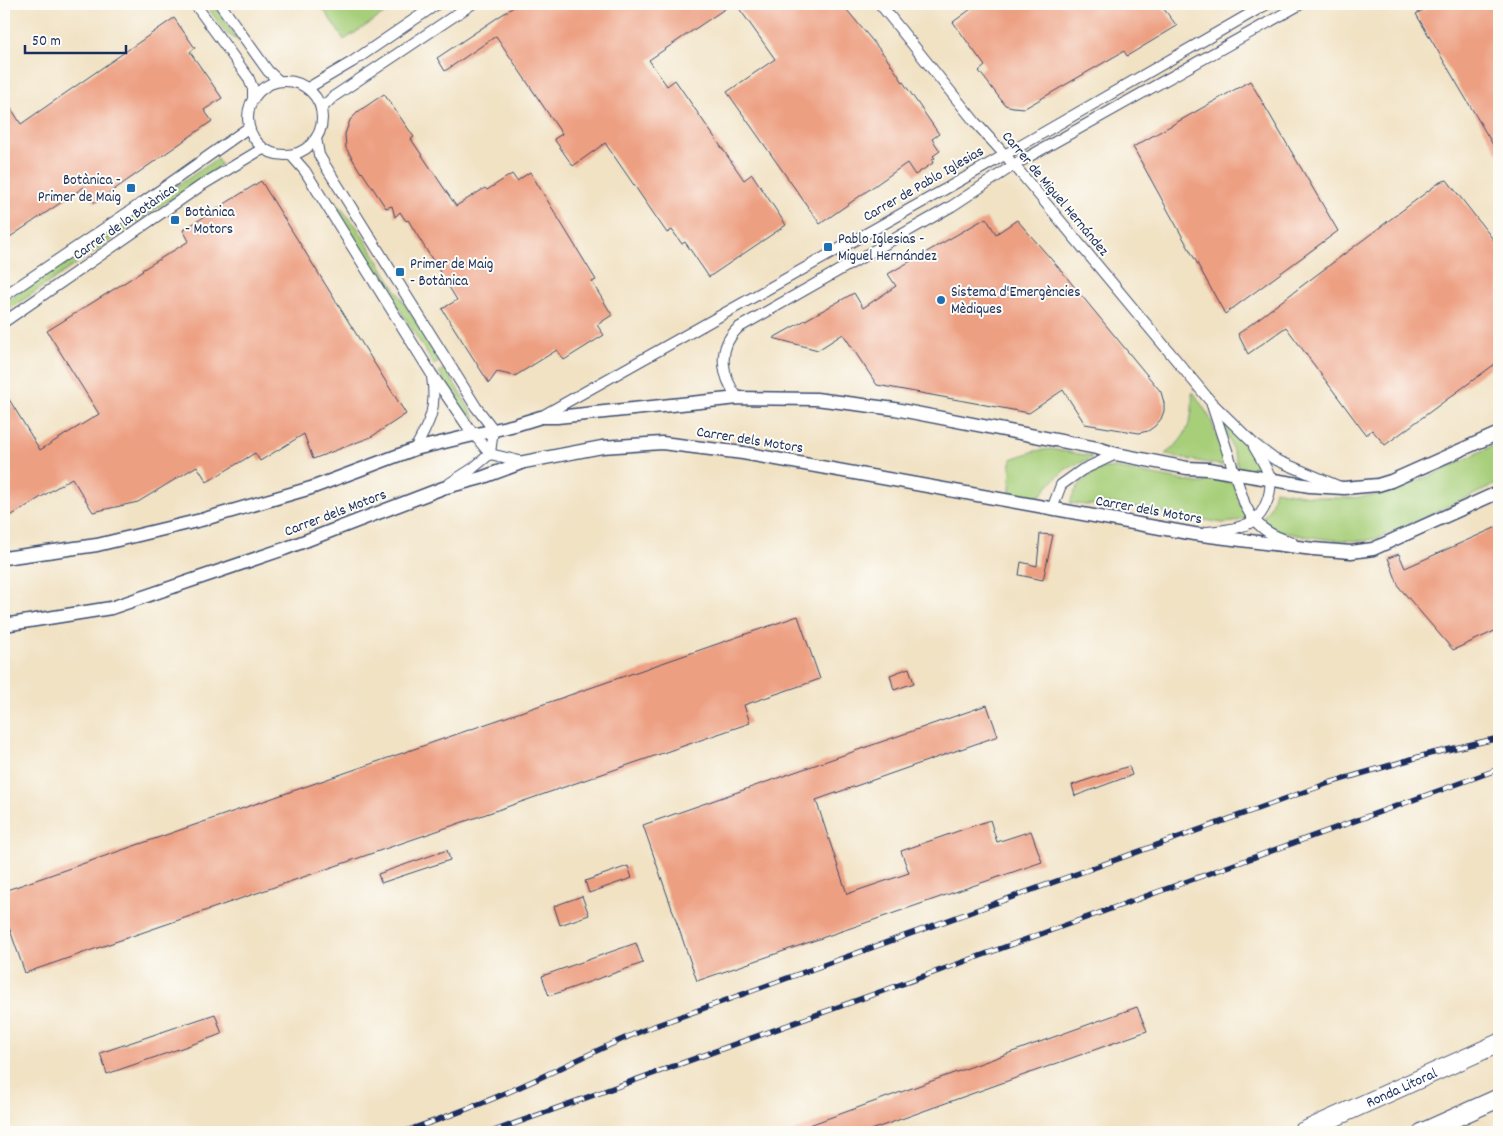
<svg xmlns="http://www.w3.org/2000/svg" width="1503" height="1136" viewBox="0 0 1503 1136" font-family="Dekko,sans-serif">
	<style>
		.green { fill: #a7cf7a; stroke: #617f6c }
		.building { fill: #ed9f81 }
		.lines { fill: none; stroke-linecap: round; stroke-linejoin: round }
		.minor-casing { stroke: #3b4a6d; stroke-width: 12 }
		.tertiary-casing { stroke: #3b4a6d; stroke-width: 15 }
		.trunk-casing { stroke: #3b4a6d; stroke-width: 20 }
		.minor { stroke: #fff; stroke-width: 10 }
		.tertiary { stroke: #fff; stroke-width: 12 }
		.trunk { stroke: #fff; stroke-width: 18 }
		.rail-casing { stroke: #1b2f5e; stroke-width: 5.5 }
		.rail { stroke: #fdfcf7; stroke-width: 4; stroke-dasharray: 11; stroke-linecap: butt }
		.poi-dot { fill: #1f6fb2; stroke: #fdfcf7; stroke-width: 2 }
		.labels { text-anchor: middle; stroke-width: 4; stroke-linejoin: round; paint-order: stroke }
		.poi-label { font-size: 15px; fill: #1b2f5e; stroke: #fdfcf7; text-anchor: start }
		.street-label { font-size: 15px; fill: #1b2f5e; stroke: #fdfcf7 }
	</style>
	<rect width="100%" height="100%" fill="#fdfcf7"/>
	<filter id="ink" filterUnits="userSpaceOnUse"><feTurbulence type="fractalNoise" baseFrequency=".02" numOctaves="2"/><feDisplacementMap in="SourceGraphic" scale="10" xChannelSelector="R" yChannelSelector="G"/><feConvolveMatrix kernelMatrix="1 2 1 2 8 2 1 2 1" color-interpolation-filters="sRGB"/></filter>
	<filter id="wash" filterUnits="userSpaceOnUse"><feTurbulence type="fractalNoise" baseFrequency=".0096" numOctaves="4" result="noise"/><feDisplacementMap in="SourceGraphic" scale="20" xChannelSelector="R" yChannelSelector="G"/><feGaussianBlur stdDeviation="1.12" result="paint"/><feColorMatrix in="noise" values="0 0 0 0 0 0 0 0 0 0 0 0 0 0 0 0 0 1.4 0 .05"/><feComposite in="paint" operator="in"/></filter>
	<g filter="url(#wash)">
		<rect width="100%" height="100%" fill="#f1e2c4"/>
		<g class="green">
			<polygon points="205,4 213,4 240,42 226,33"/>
			<polygon points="320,4 399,4 344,40"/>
			<polygon points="217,159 221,165 4,313 4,303"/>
			<polygon points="334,200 357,227 440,361 434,365 333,201"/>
			<polygon points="445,368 475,418 476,420 475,423 472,423 470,421 439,372"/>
			<path d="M1192,393H1194L1210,418L1227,464L1225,466L1166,455V453C1187,439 1194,419 1192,393Z"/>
			<polygon points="1222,420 1225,420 1256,458 1263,471 1261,473 1239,468"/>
			<path d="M1499,443V483L1392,532L1378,538L1364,541L1334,540L1297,535L1274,529L1261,520L1271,506L1275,490C1300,495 1325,499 1351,498C1402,495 1453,464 1499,443Z"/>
			<polygon points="1051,449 1091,456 1092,458 1066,469 1053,481 1039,497 1010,492 1011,459 1035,451"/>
			<path d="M1104,468H1115L1197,483H1204L1211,478L1233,483L1246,518L1234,522L1222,523L1113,504L1085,505L1070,503C1075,486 1087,474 1104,468Z"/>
		</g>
		<g id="blocks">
			<g class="building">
				<polygon points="518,4 732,4 649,60 667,86 675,80 744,180 752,174 786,225 709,277 685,242 682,244 672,230 667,233 605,143 573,166 554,139 562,134 496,36 445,71 437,58"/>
				<polygon points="736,4 842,4 885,56 939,134 932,139 940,151 933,156 935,158 932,160 933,163 915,175 907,163 820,224 727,92 775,59"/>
				<polygon points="978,4 1160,4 1177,26 1127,56 1124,51 1025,108 1013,107 1005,105 979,71 985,66 953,22"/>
				<polygon points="1435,4 1499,4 1499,155 1416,14"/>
				<polygon points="174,18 195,48 190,52 222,98 204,110 212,121 95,203 84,187 4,241 4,97 21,124"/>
				<polygon points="1250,81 1338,231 1225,314 1133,147"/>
				<polygon points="384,94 414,137 411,139 456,206 485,188 487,190 512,174 517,181 530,172 596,280 592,282 612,315 597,325 604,335 564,360 557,350 515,376 497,372 489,383 442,309 457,300 408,220 406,221 400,212 395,217 392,206 386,208 362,172 361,173 346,148 345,134 350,120 359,111"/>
				<polygon points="1447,180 1499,247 1499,361 1385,445 1372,430 1366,435 1286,327 1248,354 1238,334 1440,182"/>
				<polygon points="261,181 406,414 371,437 313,459 304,434 260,461 255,453 207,482 197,466 138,502 93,512 72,478 4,520 4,391 40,450 99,414 47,331 143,271 142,270 189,241 183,230"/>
				<polygon points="986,218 996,234 1017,220 1058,267 1161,392 1164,403 1164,411 1161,419 1155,426 1148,431 1139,433 1085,424 1063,390 1029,413 877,385 843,334 818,350 773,338 854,293 863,308 896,286 888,274"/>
				<polygon points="1499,526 1499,629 1453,650 1399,587 1388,558 1399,554 1405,568"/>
				<polygon points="1040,534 1053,535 1043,580 1019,575 1021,562 1037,566"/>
				<polygon points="798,616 820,679 744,705 750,723 25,973 4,913 4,891"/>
				<polygon points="909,668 914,683 894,690 890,675"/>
				<polygon points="987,705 998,736 816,800 847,894 909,873 901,851 990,820 997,842 1031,831 1042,862 697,981 643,825"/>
				<polygon points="1129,766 1132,775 1075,796 1072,785"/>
				<polygon points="447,850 450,860 381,883 378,874"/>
				<polygon points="628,866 632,878 589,893 585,881"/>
				<polygon points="582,896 589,915 560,925 554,906"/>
				<polygon points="636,943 643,963 549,996 542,976"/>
				<polygon points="1137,1007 1147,1031 865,1132 794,1132 793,1131"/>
				<polygon points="215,1014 222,1034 107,1074 100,1053"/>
			</g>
		</g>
	</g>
	<g filter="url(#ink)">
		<use href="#blocks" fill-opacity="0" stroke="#3b4a6d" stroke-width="1"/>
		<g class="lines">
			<defs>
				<g id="minor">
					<polyline points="195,4 248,77 253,89 253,98"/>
					<polyline points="220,4 268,71 279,81"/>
					<polyline points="880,4 975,122 1014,165 1211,402 1253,443 1274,459 1338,486"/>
					<circle cx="285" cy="118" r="37"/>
					<polyline points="308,88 352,62 437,4"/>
					<polyline points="321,109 333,97 472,4"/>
					<polyline points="316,138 319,155 323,162 476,407 493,429 490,454 472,469 450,483"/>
					<polyline points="291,155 305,171 431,373 468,427 490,454 524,462"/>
					<polyline points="4,296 142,203 248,128"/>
					<polyline points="4,322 202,185 257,152 264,149"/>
					<path d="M738,398C722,377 716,349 738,328L952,206L1014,165L1301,4"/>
					<path d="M1212,405L1245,505C1256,527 1269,535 1292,542"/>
					<polyline points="542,416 942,191 1267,4"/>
					<path d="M415,449C430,421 437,409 432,377"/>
					<polyline points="1052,509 1061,485 1082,470 1116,454"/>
					<path d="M1207,532C1221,531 1241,529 1253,521C1265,513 1272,492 1270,479C1267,467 1260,457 1254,447"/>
				</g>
				<g id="tertiary">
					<polyline points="4,558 97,545 201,520 311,488 415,449 515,425 541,417 557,417 738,398 816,399 895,409 1097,448 1116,454 1187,468 1208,469 1310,486 1344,488 1378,485 1391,481 1499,433"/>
					<polyline points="4,625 111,608 284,549 443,488 481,478 524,462 602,447 662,443 743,453 1194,534 1313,549 1351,552 1373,549 1499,492"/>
				</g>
				<g id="trunk">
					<path id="s1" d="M1302,1132L1499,1043"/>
					<polyline points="1423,1132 1499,1098"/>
				</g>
			</defs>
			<use href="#minor" class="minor-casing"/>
			<use href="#tertiary" class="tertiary-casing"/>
			<use href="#trunk" class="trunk-casing"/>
			<use href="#minor" class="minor"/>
			<use href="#tertiary" class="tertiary"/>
			<use href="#trunk" class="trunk"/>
			<defs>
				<g id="rail">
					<path d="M403,1132C444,1118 485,1103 524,1085C566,1066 606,1045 649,1028L1329,783L1429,754L1499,738"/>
					<polyline points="491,1132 1499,769"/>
				</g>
			</defs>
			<use href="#rail" class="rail-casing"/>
			<use href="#rail" class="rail"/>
		</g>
	</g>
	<g class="poi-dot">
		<rect x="126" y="183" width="10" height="10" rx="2.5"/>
		<rect x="170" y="215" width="10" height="10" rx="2.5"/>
		<rect x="823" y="242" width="10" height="10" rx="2.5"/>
		<rect x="395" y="267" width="10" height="10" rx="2.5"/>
		<circle cx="941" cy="300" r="5"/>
	</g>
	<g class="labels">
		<g class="poi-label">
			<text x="121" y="184" text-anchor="end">Botànica -<tspan x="121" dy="17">Primer de Maig</tspan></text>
			<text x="185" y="216">Botànica<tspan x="185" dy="17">- Motors</tspan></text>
			<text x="838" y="243">Pablo Iglesias -<tspan x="838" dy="17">Miguel Hernández</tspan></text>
			<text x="410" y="268">Primer de Maig<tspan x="410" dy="17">- Botànica</tspan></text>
			<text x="951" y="296">Sistema d'Emergències<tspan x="951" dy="17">Mèdiques</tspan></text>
		</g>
		<g class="street-label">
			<text transform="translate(923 183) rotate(-30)" y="5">Carrer de Pablo Iglesias</text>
			<text transform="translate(1056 193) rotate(50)" y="5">Carrer de Miguel Hernández</text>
			<text transform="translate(124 221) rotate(-35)" y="5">Carrer de la Botànica</text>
			<text transform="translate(750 439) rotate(9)" y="5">Carrer dels Motors</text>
			<text transform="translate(1149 509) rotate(10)" y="5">Carrer dels Motors</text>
			<text transform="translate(335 512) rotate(-21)" y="5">Carrer dels Motors</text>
			<text dy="5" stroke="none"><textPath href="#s1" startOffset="109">Ronda Litoral</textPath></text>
		</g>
	</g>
	<rect width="1503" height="1136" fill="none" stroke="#fdfcf7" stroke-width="20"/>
	<path d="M25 45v8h101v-8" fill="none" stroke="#1b2f5e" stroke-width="2.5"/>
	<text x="32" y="45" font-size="15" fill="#1b2f5e" stroke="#fdfcf7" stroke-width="4" paint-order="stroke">50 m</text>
</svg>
